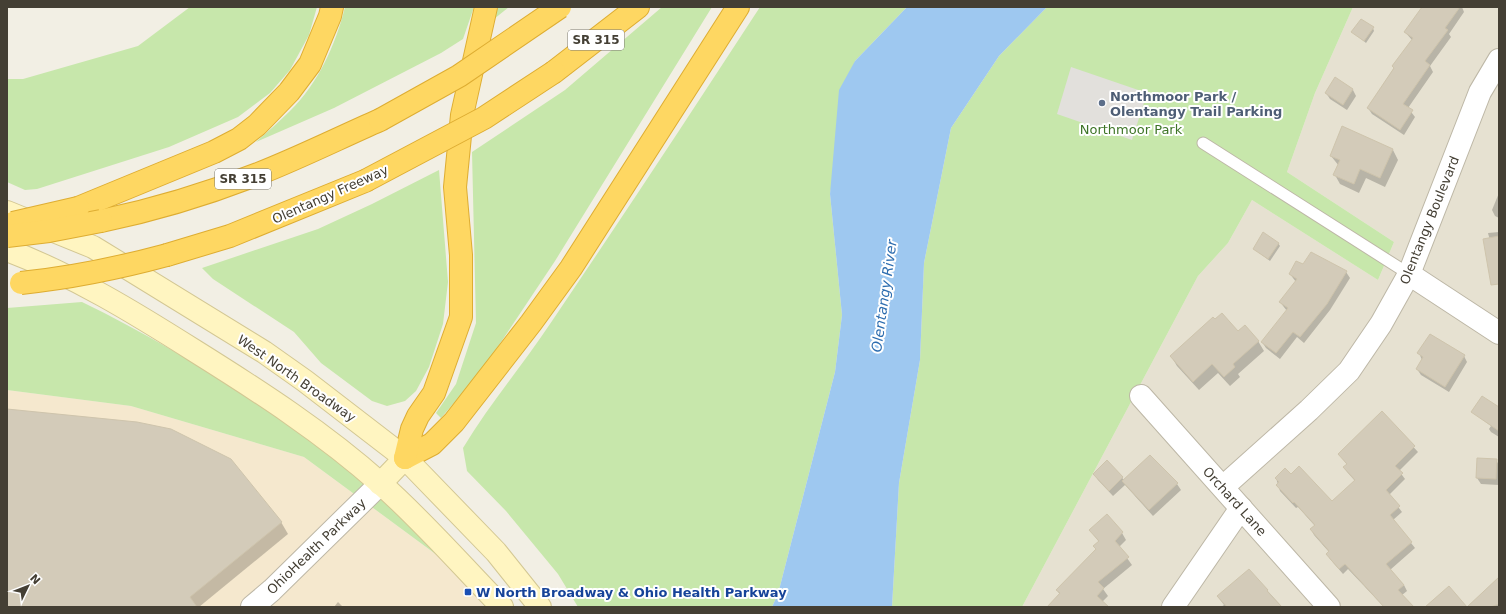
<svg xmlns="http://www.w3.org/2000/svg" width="1506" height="614" viewBox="0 0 1506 614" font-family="'DejaVu Sans',sans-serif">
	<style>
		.residential { fill: #e6e1d1 }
		.commercial { fill: #f5e8ce }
		.green { fill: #c7e7ab }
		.parking { fill: #e2e0dc }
		.water { fill: #9ec8f0 }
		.shadow { fill: #0003 }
		.building { fill: #d3cbb9; stroke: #cec4ac }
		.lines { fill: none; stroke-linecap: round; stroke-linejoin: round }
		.lane-casing { stroke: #bdb7a6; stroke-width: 13 }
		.street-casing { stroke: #bdb7a6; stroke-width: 24 }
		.secondary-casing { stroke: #d3c793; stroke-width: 24 }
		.highway-casing { stroke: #dead32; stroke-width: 24 }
		.lane { stroke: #fff; stroke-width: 11 }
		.street { stroke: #fff; stroke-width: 22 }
		.secondary { stroke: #fff5c1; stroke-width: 22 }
		.highway { stroke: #fed762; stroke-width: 22 }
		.highway-bridge-casing { stroke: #dead32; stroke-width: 24; stroke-linecap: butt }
		.highway-bridge { stroke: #fed762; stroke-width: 22 }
		.service-dot { fill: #5c6f8a; stroke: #fff; stroke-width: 1.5 }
		.transit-dot { fill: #1a4fb4; stroke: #fff; stroke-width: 1.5 }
		.labels { text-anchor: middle; stroke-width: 4; stroke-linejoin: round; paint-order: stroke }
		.shield { fill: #fff; stroke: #7c7971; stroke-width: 1 }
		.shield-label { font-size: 12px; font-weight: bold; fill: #443f34 }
		.service-label { font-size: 13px; font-weight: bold; fill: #4e5e75; stroke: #fff; text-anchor: start }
		.park-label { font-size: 13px; fill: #3e7527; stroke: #fff }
		.street-label { font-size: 13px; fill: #443f34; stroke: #fff }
		.transit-label { font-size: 13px; font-weight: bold; fill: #164399; stroke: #fff; text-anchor: start }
		.water-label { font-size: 14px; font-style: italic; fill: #2d6daf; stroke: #fff }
	</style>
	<rect width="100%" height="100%" fill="#f2efe4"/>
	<polygon class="residential" points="1353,7 1499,7 1499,607 1022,607 1198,276 1228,243 1252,200 1378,280 1394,242 1287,172 1315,93"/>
	<polygon class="commercial" points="7,390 131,406 304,457 441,558 485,607 7,607"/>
	<g class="green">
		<polygon points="190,7 317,7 309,35 290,70 270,93 238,117 169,147 37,189 25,190 7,182 7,79 23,79 138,46"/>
		<path d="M345,7H474L463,39L441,53L334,108L256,142C267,132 279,122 290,111C318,84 336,44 345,7Z"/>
		<polygon points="498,7 509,7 494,19"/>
		<polygon points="662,7 712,7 555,261 483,369 441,418 436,413 456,384 476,323 472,152 565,90"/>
		<path d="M760,7H907L855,61L830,194L842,315L835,372L778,594L772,607H578L558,574L506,511L467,471L463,448C489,405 522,366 550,324C621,219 691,113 760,7Z"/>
		<polygon points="1047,7 1353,7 1315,93 1287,172 1394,242 1378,280 1252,200 1228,243 1198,276 1022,607 892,607 899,483 920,360 924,263 951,128 999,56"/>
		<polygon points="439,170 448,282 443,324 429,367 416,391 405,401 387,406 372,401 321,363 294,332 213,279 202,268 318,229 372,204"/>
		<path d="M82,302C183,351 281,415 367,486C393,508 419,531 444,554L441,558L304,457L131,406L7,390V308Z"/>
	</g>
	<polygon class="parking" points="1071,67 1147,93 1132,140 1057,114"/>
	<polygon class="water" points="907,7 1047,7 999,56 951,128 924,263 920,360 899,483 892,607 772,607 778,594 835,372 842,315 830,194 839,90 855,61"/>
	<g class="shadow">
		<polygon points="1423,7 1462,7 1464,12 1449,34 1451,37 1430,66 1433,72 1408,108 1415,117 1404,135 1372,114 1368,108 1412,40 1405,32"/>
		<polygon points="1373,28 1374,31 1366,43 1353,32"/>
		<polygon points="1353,90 1356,96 1347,110 1330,99 1326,93"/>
		<polygon points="1342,127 1393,150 1398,160 1385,187 1366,178 1359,193 1340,184 1335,175 1339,166 1331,156"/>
		<polygon points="1499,193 1499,218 1495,216 1492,210"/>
		<polygon points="1499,232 1499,275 1488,233"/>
		<polygon points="1278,243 1280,246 1270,261 1254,249"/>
		<polygon points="1303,266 1346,272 1350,278 1330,310 1304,343 1297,337 1280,359 1266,348 1262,342 1287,311 1280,302 1296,282 1290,274"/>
		<polygon points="1238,332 1258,341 1264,351 1238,374 1240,377 1230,386 1218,373 1199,390 1177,366 1171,356"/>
		<polygon points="1419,353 1464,356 1467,362 1449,392 1421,375 1417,369 1422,360"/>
		<polygon points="1499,408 1499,437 1491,432 1489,429 1491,426 1473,412"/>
		<polygon points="7,410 281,522 288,534 199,607 7,607"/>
		<polygon points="1382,413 1418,452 1399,471 1405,479 1389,495 1402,512 1393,520 1415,548 1390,570 1404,585 1407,591 1402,595 1413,607 1384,607 1348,569 1343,574 1330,559 1327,554 1329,552 1314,535 1311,529 1315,526 1298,507 1296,508 1280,491 1276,478 1291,475 1332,502 1355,481 1348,473 1344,468 1347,465 1340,454"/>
		<polygon points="1478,459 1496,460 1499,465 1499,485 1481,484 1477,478"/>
		<polygon points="1107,461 1124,480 1177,484 1181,490 1153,516 1125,485 1113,496 1098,480 1094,474"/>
		<polygon points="1090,530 1122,533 1126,540 1119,547 1132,565 1103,589 1108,596 1102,602 1104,607 1058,607 1060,595 1057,590 1096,550 1094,546 1099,542"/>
		<polygon points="1249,570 1282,607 1221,607 1224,605 1218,597"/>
		<polygon points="1499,581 1499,607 1468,607"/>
		<polygon points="338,602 343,607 334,607"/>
	</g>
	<g class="building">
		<polygon points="1422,7 1460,7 1445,28 1448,30 1425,61 1430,65 1403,104 1413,110 1400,130 1367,108 1394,68 1392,66 1413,38 1404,32"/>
		<polygon points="1361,19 1374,27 1364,41 1351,32"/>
		<polygon points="1335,77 1353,89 1343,105 1325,93"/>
		<polygon points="1342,126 1393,149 1380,178 1360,169 1354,184 1333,175 1340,160 1330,156"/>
		<polygon points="1263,232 1279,243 1268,259 1253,249"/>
		<polygon points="1499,236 1499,284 1491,285 1483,239"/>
		<polygon points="1311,252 1347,271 1327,304 1300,337 1293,332 1276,353 1261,342 1288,308 1279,302 1297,279 1289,274 1296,261 1303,264"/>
		<polygon points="1222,313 1238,331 1245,325 1259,341 1233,364 1235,367 1224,377 1212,364 1193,382 1170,356 1213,317 1215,319"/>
		<polygon points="1430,334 1465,355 1445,387 1416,369 1423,357 1417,353"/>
		<polygon points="1482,396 1499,407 1499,431 1471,412"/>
		<polygon points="7,409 137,422 171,429 231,459 282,522 190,597 197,607 7,607"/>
		<polygon points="1382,411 1415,446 1395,466 1403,473 1386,490 1400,506 1390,515 1412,542 1386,564 1404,585 1398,590 1414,607 1384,607 1345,564 1339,569 1326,554 1329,551 1310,529 1315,525 1294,502 1293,503 1276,485 1279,482 1275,478 1285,468 1291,474 1299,466 1332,501 1355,480 1343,467 1347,464 1338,454"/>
		<polygon points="1150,455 1178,483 1149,510 1122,481"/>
		<polygon points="1477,458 1497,459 1496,479 1476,478"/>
		<polygon points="1107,460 1123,477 1109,491 1093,474"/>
		<polygon points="1107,514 1123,532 1115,541 1129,557 1098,582 1104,588 1097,596 1109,607 1047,607 1060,593 1056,590 1096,549 1093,546 1099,541 1089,530"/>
		<polygon points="1249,569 1268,590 1267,591 1282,607 1227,607 1217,596"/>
		<polygon points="1499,577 1499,604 1491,607 1425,607 1449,586 1467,607"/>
	</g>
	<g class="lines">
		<defs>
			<polyline id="lane" points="1203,143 1409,274"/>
			<g id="street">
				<polyline points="1409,274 1499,333"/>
				<polyline points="1141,396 1329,607"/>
				<polyline points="1223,487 1309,410 1349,371 1381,324 1409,274 1480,92 1499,60"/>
				<polyline points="252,607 272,590 380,484"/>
				<polyline points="1173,607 1241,508"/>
			</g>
			<g id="secondary">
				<polyline points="7,212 93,247 264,352 305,381 405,458 496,552 540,607"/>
				<path d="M7,250C73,275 135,313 195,351C259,391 324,433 381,484C424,522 462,566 502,607"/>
				<polyline points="380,484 405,458"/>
			</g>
			<g id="highway">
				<polyline points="554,72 638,7"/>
				<polyline points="78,208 214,152 239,139 257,125 289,92 310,64 330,16 332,7"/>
				<path d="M101,221C154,210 207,194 258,174C299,158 339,138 380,120"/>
				<polyline points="167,255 230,236 365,181"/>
				<polyline points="405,458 432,444 454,422 531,323 571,268 738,7"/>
				<polyline points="405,458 412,429 418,416 434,393 461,317 461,255 455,187 462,115 486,7"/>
			</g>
		</defs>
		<use href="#lane" class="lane-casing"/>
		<use href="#street" class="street-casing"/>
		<use href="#secondary" class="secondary-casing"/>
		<use href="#highway" class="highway-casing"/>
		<use href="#lane" class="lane"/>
		<use href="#street" class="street"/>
		<use href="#secondary" class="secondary"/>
		<use href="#highway" class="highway"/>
		<defs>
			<g id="highway-bridge">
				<polyline points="380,120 459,76 560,7"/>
				<polyline points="365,181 484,118 554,72"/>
				<polyline points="13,223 78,208"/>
				<polyline points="7,236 49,231 101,221"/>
				<path d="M21,283C70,278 119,268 167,255"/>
			</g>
		</defs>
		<use href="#highway-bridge" class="highway-bridge-casing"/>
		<use href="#highway-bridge" class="highway-bridge"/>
	</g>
	<circle class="service-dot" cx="1102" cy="103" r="4"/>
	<rect class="transit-dot" x="464" y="588" width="8" height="8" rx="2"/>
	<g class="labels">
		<g class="shield">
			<rect x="568" y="30" width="56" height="20" rx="3"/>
			<rect x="215" y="169" width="56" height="20" rx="3"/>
		</g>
		<g class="shield-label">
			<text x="596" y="44">SR 315</text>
			<text x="243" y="183">SR 315</text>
		</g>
		<g class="service-label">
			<text x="1110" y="101">Northmoor Park /<tspan x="1110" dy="15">Olentangy Trail Parking</tspan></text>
		</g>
		<g class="park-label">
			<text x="1131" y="134">Northmoor Park</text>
		</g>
		<g class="street-label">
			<text transform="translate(330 194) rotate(-24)" y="5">Olentangy Freeway</text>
			<text transform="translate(1429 220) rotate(-68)" y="5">Olentangy Boulevard</text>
			<text transform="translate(297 378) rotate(35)" y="5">West North Broadway</text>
			<text transform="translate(1235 501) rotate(48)" y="5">Orchard Lane</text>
			<text transform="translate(316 546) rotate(-44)" y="5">OhioHealth Parkway</text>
		</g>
		<g class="transit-label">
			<text x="476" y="597">W North Broadway &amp; Ohio Health Parkway</text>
		</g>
		<g class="water-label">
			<text transform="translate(884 296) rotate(-82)" y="5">Olentangy River</text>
		</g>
	</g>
	<rect width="1506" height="614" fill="none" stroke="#443f34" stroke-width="16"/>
	<g transform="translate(28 586) rotate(47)" stroke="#ffffff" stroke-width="3" paint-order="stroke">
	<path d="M0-3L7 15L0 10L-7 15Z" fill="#443f34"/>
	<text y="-6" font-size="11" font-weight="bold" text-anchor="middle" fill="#443f34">N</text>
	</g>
</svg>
